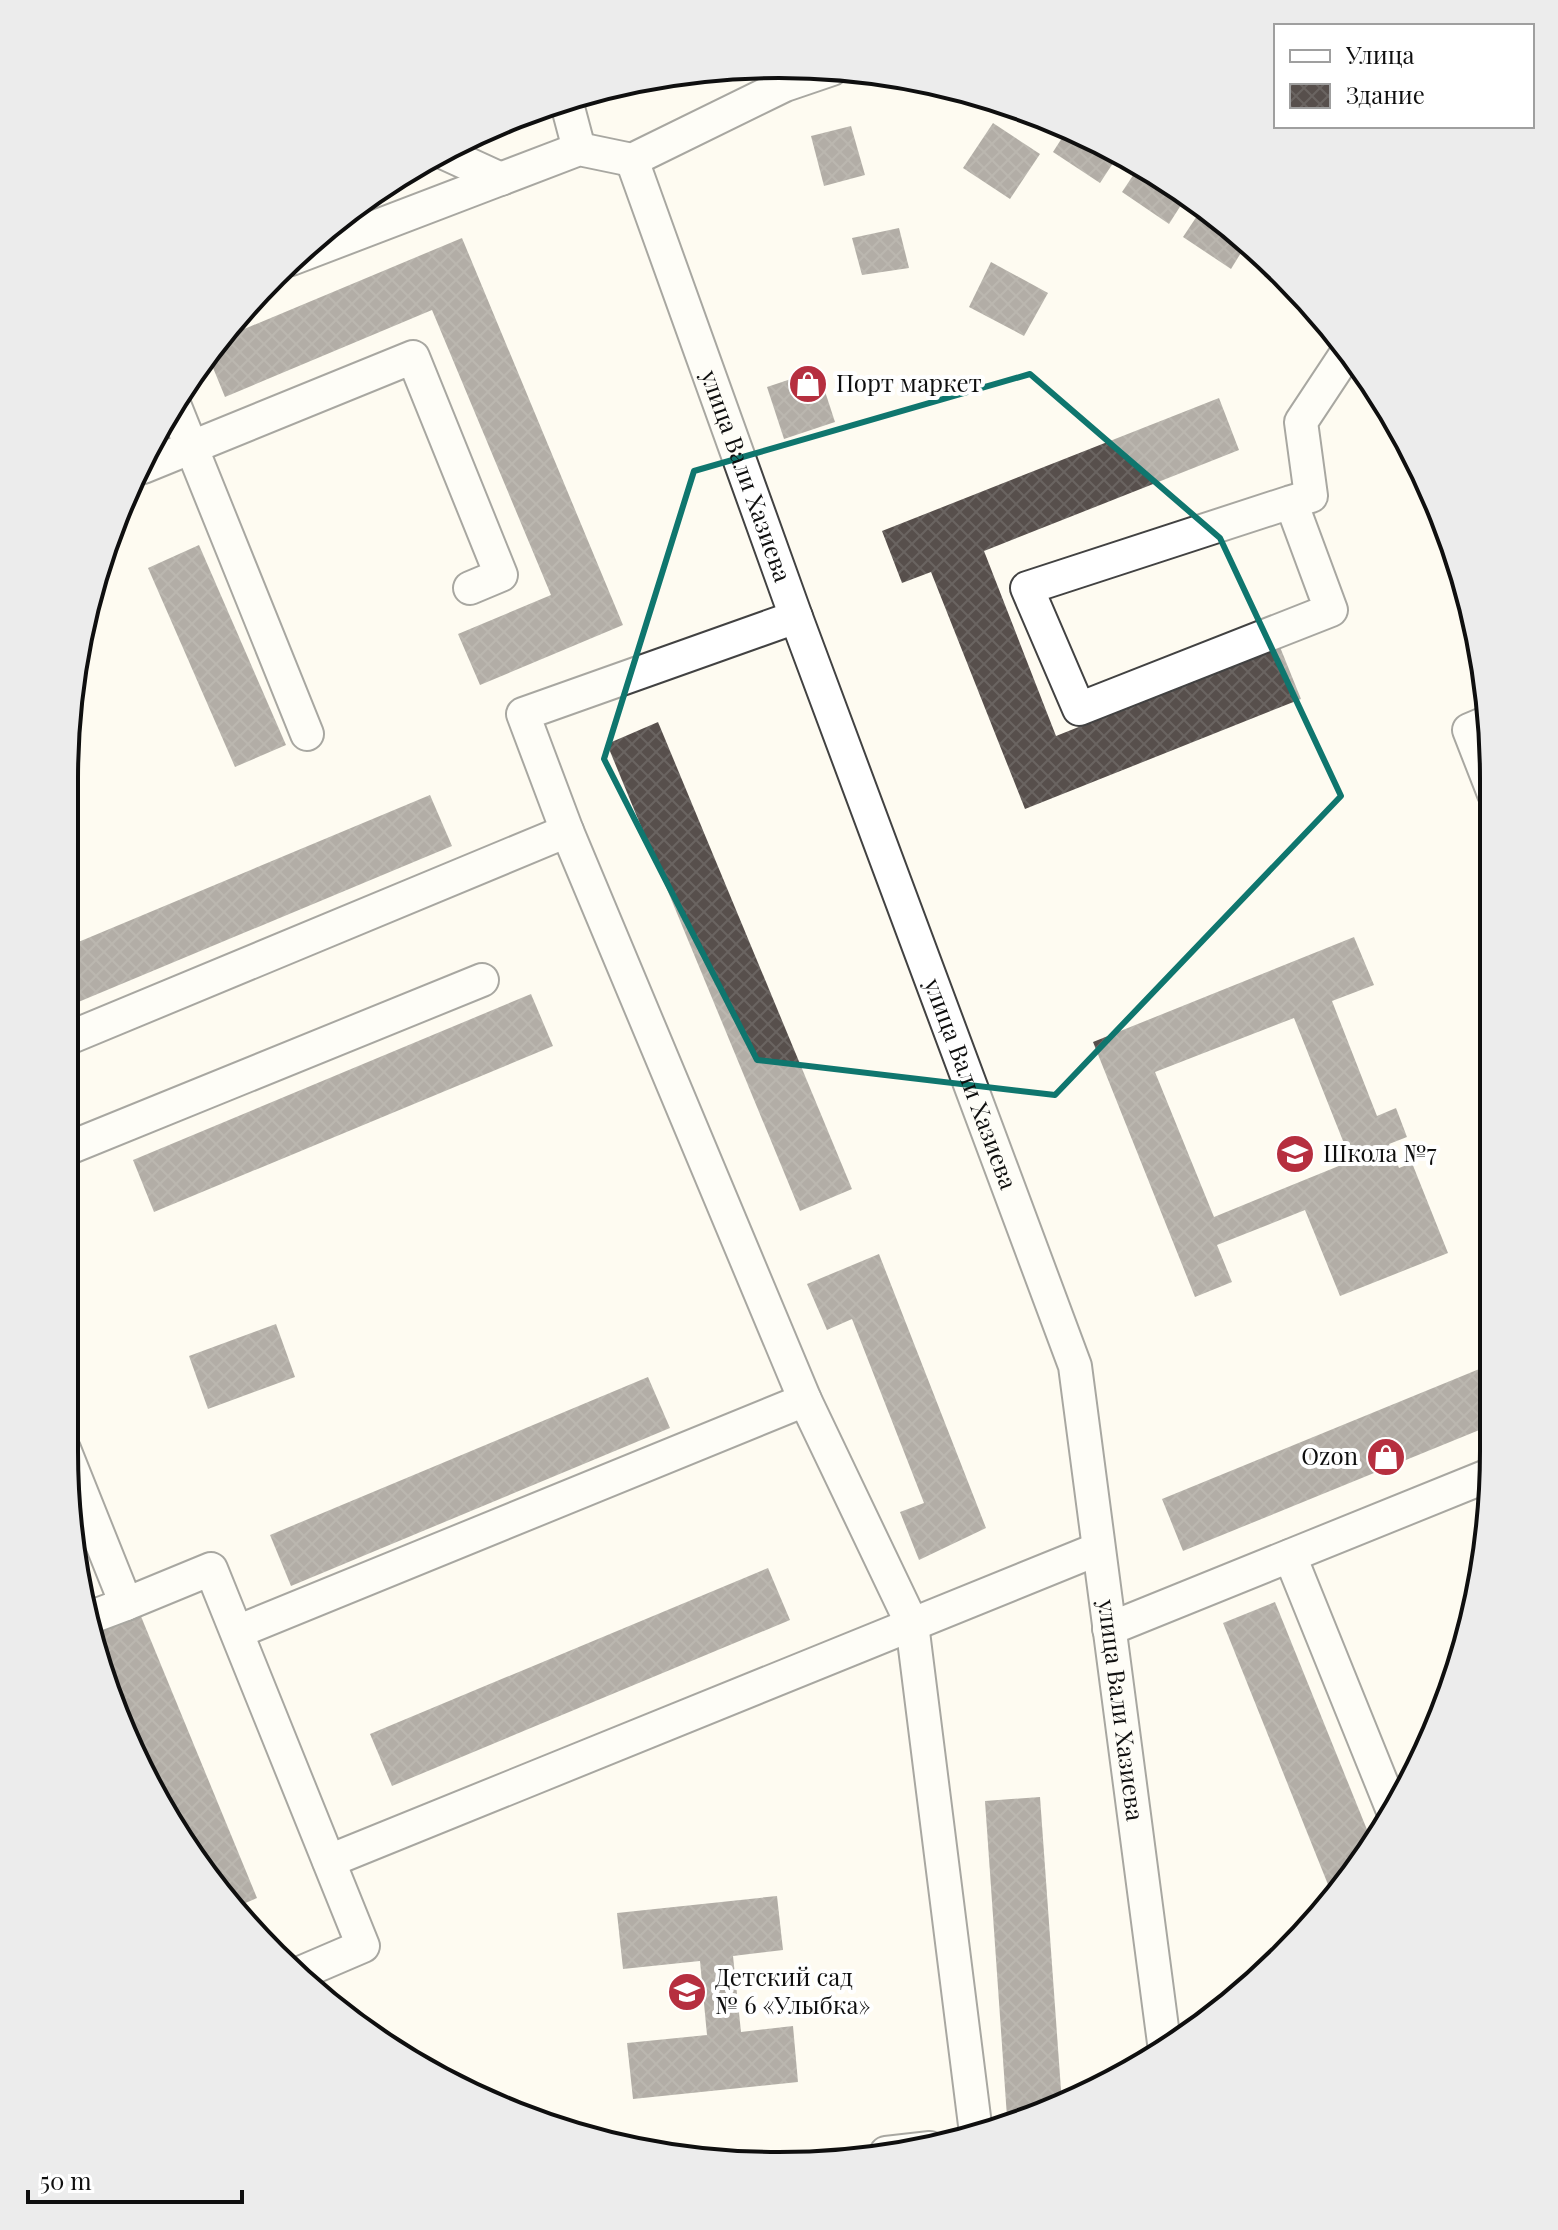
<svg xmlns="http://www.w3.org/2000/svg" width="1558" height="2230" viewBox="0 0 1558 2230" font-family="'Playfair Display',serif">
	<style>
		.building { fill: url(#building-cross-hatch); fill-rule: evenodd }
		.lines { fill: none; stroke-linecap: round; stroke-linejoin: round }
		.minor-casing { stroke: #424242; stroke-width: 36 }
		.minor { stroke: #fff; stroke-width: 32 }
		.marked { fill: none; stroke: #0f766e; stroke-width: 6; stroke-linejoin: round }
		.labels { text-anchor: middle; stroke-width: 8; stroke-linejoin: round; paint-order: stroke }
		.poi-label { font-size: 24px; fill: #0f0f0f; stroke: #fff; text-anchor: start }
		.street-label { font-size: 24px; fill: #0f0f0f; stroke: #fff }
		.rim { fill: none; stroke: #0f0f0f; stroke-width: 4 }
	</style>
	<defs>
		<pattern id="building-cross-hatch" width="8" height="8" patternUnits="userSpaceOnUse" patternTransform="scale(2)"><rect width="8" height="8" fill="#574f4c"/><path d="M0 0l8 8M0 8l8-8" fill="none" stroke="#6a6461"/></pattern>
	</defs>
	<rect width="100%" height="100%" fill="#fefbf1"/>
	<g class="building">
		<polygon points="993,123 1040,154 1010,199 963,168"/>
		<polygon points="851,126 865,175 824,186 811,136"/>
		<polygon points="1069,127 1119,154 1100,183 1053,152"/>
		<polygon points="1140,165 1177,185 1188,194 1169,224 1122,192"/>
		<polygon points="1203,207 1247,243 1231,269 1183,237"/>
		<polygon points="899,228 909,268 862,275 852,238"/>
		<polygon points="462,238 623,625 480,685 458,634 551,595 432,310 225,397 209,358 225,337"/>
		<polygon points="991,262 1048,293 1024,336 969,307"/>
		<polygon points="1272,263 1285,274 1307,305 1264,276"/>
		<polygon points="818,370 835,422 784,439 767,387"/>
		<polygon points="1219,398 1239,450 984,551 1056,736 1280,647 1301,699 1025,809 931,572 902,583 882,531"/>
		<polygon points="199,545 286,745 235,767 148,568"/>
		<polygon points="658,722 852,1189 800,1211 607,744"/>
		<polygon points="430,795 452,846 64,1008 64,948"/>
		<path d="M1354,937L1374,985L1332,1001L1377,1116L1396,1108L1407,1137L1389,1144L1399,1168L1412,1163L1448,1253L1340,1296L1305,1210L1217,1245L1232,1282L1195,1297L1093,1042ZM1294,1018L1351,1161L1214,1217L1155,1072Z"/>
		<polygon points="531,994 553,1046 154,1212 133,1160"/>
		<polygon points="879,1254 986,1528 919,1560 900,1512 924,1503 852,1319 827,1330 807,1284"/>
		<polygon points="276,1324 295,1377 208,1409 189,1356"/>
		<polygon points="1494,1363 1494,1424 1183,1551 1162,1499"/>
		<polygon points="648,1377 670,1428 291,1586 270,1535"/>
		<polygon points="768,1568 790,1620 392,1786 370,1734"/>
		<polygon points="1275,1602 1374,1847 1333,1897 1223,1623"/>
		<polygon points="140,1614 257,1898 236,1907 184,1848 88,1636"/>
		<polygon points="1040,1797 1062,2104 1027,2115 1007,2117 985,1801"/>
		<polygon points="777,1896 783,1950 733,1956 741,2032 793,2026 798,2082 633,2099 627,2043 707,2035 700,1961 623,1969 617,1913"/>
	</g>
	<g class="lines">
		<defs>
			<g id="minor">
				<polyline points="566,100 579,149"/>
				<polyline points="442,152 501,179"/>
				<path id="s1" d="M632,160L796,617L1075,1366L1164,2043"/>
				<polyline points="291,259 579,149 632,160 785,85 832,69"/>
				<polyline points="174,404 307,734"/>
				<polyline points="143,467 413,357 501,575 470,588"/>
				<polyline points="1291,502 1331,610 1079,709 1027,588 1291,502 1311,496 1301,422 1344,357"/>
				<polyline points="796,617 523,714 567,831 805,1400 912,1624 976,2133"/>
				<polyline points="1488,722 1469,730 1494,794"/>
				<polyline points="64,1040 567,831"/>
				<polyline points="64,1150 482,980"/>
				<polyline points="64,1449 126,1604 86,1619"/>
				<polyline points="1290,1556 1393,1811"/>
				<polyline points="126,1604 211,1569 363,1946 300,1973 304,1985"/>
				<polyline points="1109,1629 1492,1474"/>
				<polyline points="237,1632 805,1400"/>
				<polyline points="329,1861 1098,1549"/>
				<polyline points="886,2153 930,2148"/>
			</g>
		</defs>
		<use href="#minor" class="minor-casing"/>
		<use href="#minor" class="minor"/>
	</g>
	<path d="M0 0H1558V2230H0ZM1030,374L1220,538L1341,796L1055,1095L757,1060L604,759L694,471Z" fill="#fefbf1" fill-opacity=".55" fill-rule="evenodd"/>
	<path class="marked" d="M1030,374L1220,538L1341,796L1055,1095L757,1060L604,759L694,471Z"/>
	<defs>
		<symbol id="shop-disc" viewBox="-11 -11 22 22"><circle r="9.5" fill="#b62f3f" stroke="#fff"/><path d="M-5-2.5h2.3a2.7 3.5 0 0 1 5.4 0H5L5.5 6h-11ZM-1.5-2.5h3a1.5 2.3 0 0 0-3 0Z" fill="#fff"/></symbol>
		<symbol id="school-disc" viewBox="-11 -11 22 22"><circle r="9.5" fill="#b62f3f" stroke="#fff"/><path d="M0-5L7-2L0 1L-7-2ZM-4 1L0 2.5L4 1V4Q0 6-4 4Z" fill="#fff"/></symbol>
	</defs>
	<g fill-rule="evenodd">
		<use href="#shop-disc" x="786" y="362" width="44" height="44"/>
		<use href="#school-disc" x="1273" y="1132" width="44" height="44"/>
		<use href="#shop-disc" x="1364" y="1435" width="44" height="44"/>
		<use href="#school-disc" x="665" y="1970" width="44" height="44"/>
	</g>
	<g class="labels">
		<g class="poi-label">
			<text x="836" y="392">Порт маркет</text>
			<text x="1323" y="1162">Школа №7</text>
			<text x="1358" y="1465" text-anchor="end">Ozon</text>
			<text x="715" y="1986">Детский сад<tspan x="715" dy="28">№ 6 «Улыбка»</tspan></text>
		</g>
		<g class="street-label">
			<text dy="8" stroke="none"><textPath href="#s1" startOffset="336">улица Вали Хазиева</textPath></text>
			<text dy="8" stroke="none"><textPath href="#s1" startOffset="984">улица Вали Хазиева</textPath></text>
			<text dy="8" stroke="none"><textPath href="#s1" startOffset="1632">улица Вали Хазиева</textPath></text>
		</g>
	</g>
	<path d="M0 0H1558V2230H0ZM779 78H779A701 701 0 0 1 1480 779V1451A701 701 0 0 1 779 2152H779A701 701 0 0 1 78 1451V779A701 701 0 0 1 779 78Z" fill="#ececec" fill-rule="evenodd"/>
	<path class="rim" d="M779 78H779A701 701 0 0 1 1480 779V1451A701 701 0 0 1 779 2152H779A701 701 0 0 1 78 1451V779A701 701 0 0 1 779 78Z"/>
	<rect x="1274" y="24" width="260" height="104" fill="#ffffff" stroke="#9f9f9f" stroke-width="2"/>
	<rect x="1290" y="50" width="40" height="12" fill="#ffffff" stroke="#9f9f9f" stroke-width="2"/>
	<text x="1346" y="64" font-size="24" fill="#0f0f0f">Улица</text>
	<rect x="1290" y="84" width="40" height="24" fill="url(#building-cross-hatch)" stroke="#9f9f9f" stroke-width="2"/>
	<text x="1346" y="104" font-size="24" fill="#0f0f0f">Здание</text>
	<path d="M28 2190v12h214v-12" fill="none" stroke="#0f0f0f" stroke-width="4"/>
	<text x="40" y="2190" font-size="24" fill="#0f0f0f" stroke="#ffffff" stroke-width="6" paint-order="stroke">50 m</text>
</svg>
